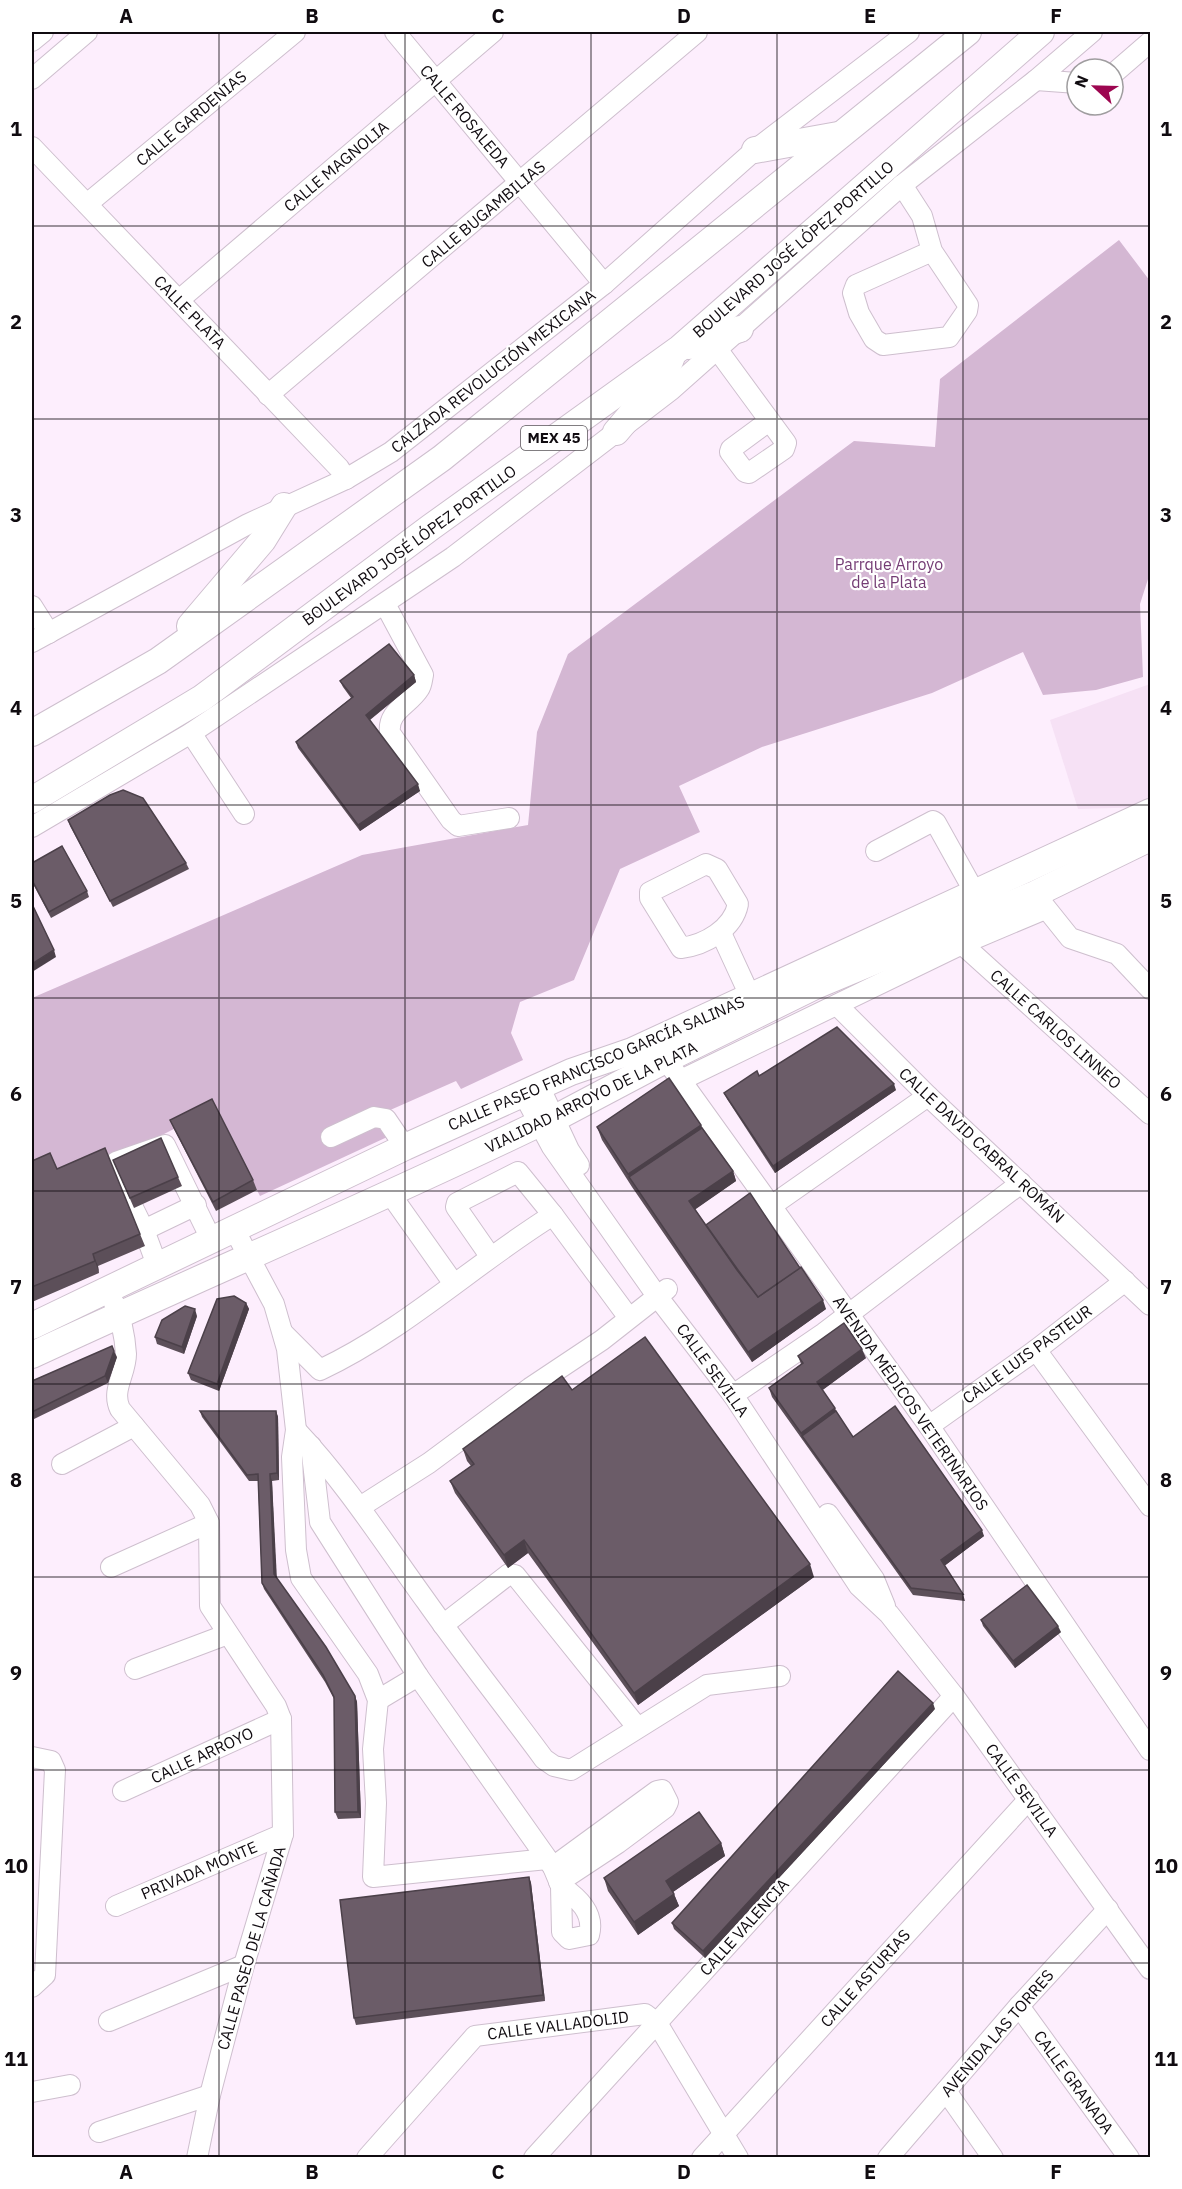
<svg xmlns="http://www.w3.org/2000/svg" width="1182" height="2189" viewBox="0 0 1182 2189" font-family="'IBM Plex Sans',sans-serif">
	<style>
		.built { fill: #f6e1f5 }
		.green { fill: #d4b7d3 }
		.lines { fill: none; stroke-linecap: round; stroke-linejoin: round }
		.minor-casing { stroke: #cebfce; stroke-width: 22 }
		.major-casing { stroke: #cebfce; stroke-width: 28 }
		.minor { stroke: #fff; stroke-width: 20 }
		.major { stroke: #fff; stroke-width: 26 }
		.wall { fill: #5c4f59 }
		.shaded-wall { fill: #4b4049 }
		.building { fill: #6b5c68; stroke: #4b4049; stroke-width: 1.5 }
		.grid { fill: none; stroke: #100b10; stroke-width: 1.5; stroke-opacity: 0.55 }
		.labels { text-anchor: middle; stroke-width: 4.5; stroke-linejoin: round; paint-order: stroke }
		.shield { fill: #fff; stroke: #585458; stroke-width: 1.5 }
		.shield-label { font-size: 15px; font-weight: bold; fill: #100b10 }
		.street-label { font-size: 16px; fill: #100b10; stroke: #fff }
		.park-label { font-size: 16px; fill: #743c74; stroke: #fff }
		.neatline { fill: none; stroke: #100b10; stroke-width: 2 }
		.grid-label { font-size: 20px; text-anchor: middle; font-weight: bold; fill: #100b10 }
	</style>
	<rect width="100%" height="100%" fill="#fdeefd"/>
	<polygon class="built" points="1150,684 1150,807 1078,809 1050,720"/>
	<polygon class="green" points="1119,240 1150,281 1150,573 1140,604 1143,677 1096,690 1043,695 1023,652 932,693 762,747 679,786 700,832 620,869 574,980 520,1002 511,1033 523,1060 461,1089 456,1081 388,1111 398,1132 260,1196 215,1108 117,1158 32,1176 32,998 362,855 528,825 537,732 568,654 854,441 935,447 940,379"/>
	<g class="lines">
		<defs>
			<g id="minor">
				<polyline points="395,32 604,284"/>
				<polyline points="32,41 43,32"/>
				<polyline points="1113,74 1150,42"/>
				<polyline points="32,79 87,32"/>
				<polyline points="1036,80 1077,83"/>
				<polyline points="32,147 339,468 346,479"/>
				<polyline points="902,185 922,216 932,251 968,305 967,311 949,337 883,345 874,339 859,313 853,293 856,285 932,251"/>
				<polyline points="87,204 295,32"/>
				<polyline points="179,300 493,32"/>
				<polyline points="717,349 786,443 784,449 749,473 745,472 730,452 731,449 769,421"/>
				<polyline points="268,395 697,32"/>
				<path d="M385,604L423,675C422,679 422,685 419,689C409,705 387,711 390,733L451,820L458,826L509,818"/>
				<polyline points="32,606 49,633"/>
				<polyline points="32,642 248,524 346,479 391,452 604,284 755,150 909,32"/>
				<polyline points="191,733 244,814"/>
				<polyline points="32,827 191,733 453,557 671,390 902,185 1036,80 1092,32"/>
				<polyline points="876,851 933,821 936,823 975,893"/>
				<path d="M706,864L717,869L738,904C733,929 705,945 681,948L650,898V892Z"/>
				<polyline points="1038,898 1070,938 1117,954 1150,989"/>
				<polyline points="721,933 756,1009"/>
				<polyline points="962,944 1150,1114"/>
				<polyline points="837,1005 928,1096 1150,1305"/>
				<polyline points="659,1050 929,1426 1150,1750"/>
				<polyline points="679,1081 962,944 1045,909"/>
				<polyline points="539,1086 569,1150 579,1165"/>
				<polyline points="523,1093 552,1147 657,1296 733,1395 859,1586 889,1614 954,1696 1150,1969"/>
				<polyline points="331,1137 374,1117 386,1119 405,1147"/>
				<polyline points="391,1195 454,1284"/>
				<polyline points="771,1206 928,1096"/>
				<polyline points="234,1229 274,1304 287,1349 296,1430 292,1457 296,1550 301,1578 368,1674 378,1700 373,1749 376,1803 373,1877 547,1859"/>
				<polyline points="144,1230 196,1205"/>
				<polyline points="490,1256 456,1207 457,1203 518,1172 553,1215 629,1318"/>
				<polyline points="157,1265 144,1230 113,1167 116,1162 165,1145 211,1239"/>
				<path d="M114,1303C121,1318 125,1338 126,1354C126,1374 111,1390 120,1409L200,1505L209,1523L210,1606L276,1706L281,1719L283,1834L244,1965L210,2095L197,2158"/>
				<path d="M283,1333L320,1370C405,1330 474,1264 553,1215"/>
				<polyline points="1036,1350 1150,1506"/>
				<polyline points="733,1395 824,1333 1021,1183"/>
				<polyline points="929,1426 1036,1350 1125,1281"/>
				<path d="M296,1430C346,1483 384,1543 426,1601C464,1655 505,1706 544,1759L554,1766L571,1770L707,1685L780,1676"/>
				<path d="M311,1446L320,1522L418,1676L553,1867L561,1886L562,1932L569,1939L589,1935C595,1913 578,1898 561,1886"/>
				<polyline points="62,1464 134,1426"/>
				<polyline points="360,1507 429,1463 530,1388 602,1340 667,1289"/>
				<polyline points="828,1514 874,1579 885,1606"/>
				<polyline points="111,1567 209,1523"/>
				<polyline points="443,1625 509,1574 515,1575 637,1727"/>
				<polyline points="135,1669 228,1634"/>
				<polyline points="378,1700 418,1676"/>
				<polyline points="32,1757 51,1761 55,1770 45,1975 32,1987"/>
				<polyline points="123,1791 281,1719"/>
				<polyline points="553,1867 657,1791 662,1790 668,1802 665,1808 618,1843 559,1882"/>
				<polyline points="116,1906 283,1834"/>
				<polyline points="1019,2006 1129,2158"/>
				<polyline points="109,2021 244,1965"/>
				<polyline points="946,2091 993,2158"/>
				<polyline points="32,2092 70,2085"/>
				<polyline points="99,2132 210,2095"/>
				<polyline points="367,2158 475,2036 645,2014 657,2023 738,2158"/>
				<polyline points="534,2158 954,1696"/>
				<polyline points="702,2158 1029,1799"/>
				<polyline points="888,2158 1019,2006 1108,1909"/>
			</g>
			<g id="major">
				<polyline points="755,150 838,135"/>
				<polyline points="689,346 740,329"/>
				<polyline points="616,432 662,378 671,359"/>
				<polyline points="190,626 263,540 284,506"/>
				<polyline points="32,733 158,661 442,458 968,32"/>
				<polyline points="32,800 202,698 431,527 680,348 1041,32"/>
				<polyline points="32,1326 405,1147 571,1072 632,1051 1150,812"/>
				<path d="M32,1355C200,1277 370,1205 538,1124L561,1115L665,1060L815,986L1035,894L1150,838"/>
			</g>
		</defs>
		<use href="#minor" class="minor-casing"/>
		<use href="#major" class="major-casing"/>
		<use href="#minor" class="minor"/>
		<use href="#major" class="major"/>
	</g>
	<g class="wall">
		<polygon points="414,675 416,682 370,720 420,791 360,831 298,748 296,742 351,698 343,687 340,681"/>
		<polygon points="68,820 186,863 189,869 113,907 70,826"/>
		<polygon points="32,863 87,891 89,897 51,918 32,882"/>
		<polygon points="759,1076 896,1090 775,1173 727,1099 724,1093"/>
		<polygon points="170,1120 253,1180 257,1190 216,1211 174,1129"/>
		<polygon points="701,1125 702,1128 733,1171 736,1181 695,1209 706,1225 826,1309 752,1362 632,1187 602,1140 597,1127"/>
		<polygon points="113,1160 178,1177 182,1186 134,1208"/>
		<polygon points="32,1161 57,1169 140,1234 145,1246 98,1266 99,1273 32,1302"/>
		<polygon points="246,1303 249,1309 219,1391 191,1380 188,1373"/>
		<polygon points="197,1316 184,1354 157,1344 155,1337"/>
		<polygon points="798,1356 866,1358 822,1390 853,1437 984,1536 944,1566 963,1594 965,1601 913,1595 772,1397 769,1388 801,1364"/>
		<polygon points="117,1357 108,1383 32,1420 32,1381"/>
		<polygon points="572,1390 814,1577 638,1705 528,1553 508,1568 455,1493 450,1481 471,1466 467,1461 463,1449"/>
		<polygon points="200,1411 276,1411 278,1417 279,1480 272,1481 276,1577 355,1696 357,1702 361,1818 338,1819 335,1812 334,1699 325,1682 264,1589 262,1583 258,1481 249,1481 202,1417"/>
		<polygon points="981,1620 1061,1632 1015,1668 983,1626"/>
		<polygon points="935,1709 705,1958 674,1929 672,1923"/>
		<polygon points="721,1843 725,1856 673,1892 679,1906 638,1935 608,1891 604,1878"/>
		<polygon points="529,1877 531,1883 545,2001 356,2025 354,2018"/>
	</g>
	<g class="shaded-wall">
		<polygon points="414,675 416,682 368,721 366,715"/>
		<polygon points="418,784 420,791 360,831 358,825"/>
		<polygon points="54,950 56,957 32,972 32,964"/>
		<polygon points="894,1084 896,1090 775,1173 773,1166"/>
		<polygon points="701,1125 706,1138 629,1177 628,1174"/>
		<polygon points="733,1171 736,1181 693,1211 689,1201"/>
		<polygon points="93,1254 98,1266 99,1273 95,1261"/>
		<polygon points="823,1300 826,1309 752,1362 748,1352"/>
		<polygon points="246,1303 249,1309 219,1391 217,1384"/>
		<polygon points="195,1309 197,1316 184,1354 182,1347"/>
		<polygon points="862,1349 866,1358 820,1392 817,1382"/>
		<polygon points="114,1351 117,1357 108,1383 105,1376"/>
		<polygon points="835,1408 839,1418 802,1436 801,1433"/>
		<polygon points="276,1411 278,1417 279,1480 277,1473"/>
		<polygon points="270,1474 272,1481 277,1580 274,1574"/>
		<polygon points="982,1530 984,1536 943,1567 941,1560"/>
		<polygon points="524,1540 528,1553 508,1568 504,1555"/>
		<polygon points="810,1564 814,1577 638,1705 634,1693"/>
		<polygon points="1058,1626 1061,1632 1015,1668 1013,1661"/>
		<polygon points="355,1696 357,1702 361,1818 358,1812"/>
		<polygon points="933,1703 935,1709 705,1958 703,1951"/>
		<polygon points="721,1843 725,1856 670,1894 666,1881"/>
		<polygon points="529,1877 531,1883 545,2001 543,1995"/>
		<polygon points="674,1894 679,1906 638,1935 634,1922"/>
	</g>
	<g class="building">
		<polygon points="389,644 414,675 366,715 418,784 358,825 296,742 353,697 340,681"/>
		<polygon points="123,790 143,798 186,863 110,901 68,820 110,795"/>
		<polygon points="62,846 87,891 49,912 32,880 32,863"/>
		<polygon points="32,904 54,950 32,964"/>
		<polygon points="837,1027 894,1084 773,1166 724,1093 757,1071 759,1076"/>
		<polygon points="669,1078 701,1125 628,1174 597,1127"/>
		<polygon points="212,1099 253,1180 213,1202 170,1120"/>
		<polygon points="702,1128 733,1171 689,1201 737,1270 758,1297 801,1267 823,1300 748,1352 629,1177"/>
		<polygon points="161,1138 178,1177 130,1198 113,1160"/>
		<polygon points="105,1148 140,1234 93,1254 95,1261 32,1287 32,1161 50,1153 57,1169"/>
		<polygon points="750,1193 800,1268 758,1297 738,1270 706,1225"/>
		<polygon points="234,1296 246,1303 217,1384 188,1373 217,1299"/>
		<polygon points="185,1306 195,1309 182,1347 155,1337 162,1320"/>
		<polygon points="844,1323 862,1349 817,1382 835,1408 801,1433 769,1388 803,1363 798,1356"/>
		<polygon points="645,1337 810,1564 634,1693 524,1540 504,1555 450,1481 474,1464 463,1449 562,1376 572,1390"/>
		<polygon points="112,1346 114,1351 105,1376 32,1412 32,1381"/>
		<polygon points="895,1406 982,1530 941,1560 963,1594 911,1588 802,1436 836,1411 853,1437"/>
		<polygon points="200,1411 276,1411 277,1473 270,1474 274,1574 326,1647 355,1696 358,1812 335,1812 334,1697 323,1675 262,1583 258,1474 247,1475"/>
		<polygon points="1027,1585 1058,1626 1013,1661 981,1620"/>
		<polygon points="898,1671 933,1703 703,1951 672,1923"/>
		<polygon points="699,1812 721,1843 666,1881 674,1894 634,1922 604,1878"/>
		<polygon points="529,1877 543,1995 354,2018 340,1900"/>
	</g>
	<path class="grid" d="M219,32V2158M405,32V2158M591,32V2158M777,32V2158M963,32V2158M32,226H1150M32,419H1150M32,612H1150M32,805H1150M32,998H1150M32,1191H1150M32,1384H1150M32,1577H1150M32,1770H1150M32,1963H1150"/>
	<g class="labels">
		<rect class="shield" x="521" y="426" width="66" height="24" rx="4.5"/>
		<g class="shield-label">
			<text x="554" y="443">MEX 45</text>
		</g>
		<g class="street-label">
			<text transform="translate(465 116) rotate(50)" y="6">CALLE ROSALEDA</text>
			<text transform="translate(191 118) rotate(-40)" y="6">CALLE GARDENIAS</text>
			<text transform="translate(336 166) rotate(-40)" y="6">CALLE MAGNOLIA</text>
			<text transform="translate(483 214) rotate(-40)" y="6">CALLE BUGAMBILIAS</text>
			<text transform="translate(793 249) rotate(-41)" y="6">BOULEVARD JOSÉ LÓPEZ PORTILLO</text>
			<text transform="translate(190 312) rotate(46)" y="6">CALLE PLATA</text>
			<text transform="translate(493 371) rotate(-38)" y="6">CALZADA REVOLUCIÓN MEXICANA</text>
			<text transform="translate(409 545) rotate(-36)" y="6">BOULEVARD JOSÉ LÓPEZ PORTILLO</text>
			<text transform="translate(1056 1029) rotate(42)" y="6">CALLE CARLOS LINNEO</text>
			<text transform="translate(596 1063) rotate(-23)" y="6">CALLE PASEO FRANCISCO GARCÍA SALINAS</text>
			<text transform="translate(591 1097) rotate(-26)" y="6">VIALIDAD ARROYO DE LA PLATA</text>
			<text transform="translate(982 1145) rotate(43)" y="6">CALLE DAVID CABRAL ROMÁN</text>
			<text transform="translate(1027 1354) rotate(-36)" y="6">CALLE LUIS PASTEUR</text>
			<text transform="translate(713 1370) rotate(54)" y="6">CALLE SEVILLA</text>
			<text transform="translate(911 1403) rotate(55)" y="6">AVENIDA MÉDICOS VETERINARIOS</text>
			<text transform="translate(202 1755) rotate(-25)" y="6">CALLE ARROYO</text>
			<text transform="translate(1022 1790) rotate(54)" y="6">CALLE SEVILLA</text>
			<text transform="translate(199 1870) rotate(-23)" y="6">PRIVADA MONTE</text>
			<text transform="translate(744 1927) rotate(-48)" y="6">CALLE VALENCIA</text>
			<text transform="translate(251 1948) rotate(-74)" y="6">CALLE PASEO DE LA CAÑADA</text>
			<text transform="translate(865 1978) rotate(-48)" y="6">CALLE ASTURIAS</text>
			<text transform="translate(558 2025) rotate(-7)" y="6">CALLE VALLADOLID</text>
			<text transform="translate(997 2033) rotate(-49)" y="6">AVENIDA LAS TORRES</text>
			<text transform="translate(1074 2082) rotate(54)" y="6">CALLE GRANADA</text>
		</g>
		<g class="park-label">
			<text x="889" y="570">Parrque Arroyo<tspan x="889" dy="18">de la Plata</tspan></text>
		</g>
	</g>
	<rect width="1182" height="2189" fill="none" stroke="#ffffff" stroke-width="66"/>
	<g transform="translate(1095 87) rotate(292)"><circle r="28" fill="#ffffff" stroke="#9f9d9f" stroke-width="1.5"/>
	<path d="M0-4.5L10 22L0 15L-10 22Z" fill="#9d0650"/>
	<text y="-9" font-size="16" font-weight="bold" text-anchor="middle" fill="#100b10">N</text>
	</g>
	<rect x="33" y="33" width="1116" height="2123" class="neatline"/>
	<g class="grid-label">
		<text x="126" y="23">A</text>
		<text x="312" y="23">B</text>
		<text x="498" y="23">C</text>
		<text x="684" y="23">D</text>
		<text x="870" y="23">E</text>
		<text x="1056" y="23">F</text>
		<text x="16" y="136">1</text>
		<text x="1166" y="136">1</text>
		<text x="16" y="329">2</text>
		<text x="1166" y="329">2</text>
		<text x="16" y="522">3</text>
		<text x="1166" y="522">3</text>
		<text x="16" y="715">4</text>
		<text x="1166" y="715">4</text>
		<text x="16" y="908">5</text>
		<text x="1166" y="908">5</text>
		<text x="16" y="1101">6</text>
		<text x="1166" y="1101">6</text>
		<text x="16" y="1294">7</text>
		<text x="1166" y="1294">7</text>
		<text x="16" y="1487">8</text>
		<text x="1166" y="1487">8</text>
		<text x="16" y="1680">9</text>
		<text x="1166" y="1680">9</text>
		<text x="16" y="1873">10</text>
		<text x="1166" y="1873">10</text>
		<text x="16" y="2066">11</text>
		<text x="1166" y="2066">11</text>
		<text x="126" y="2179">A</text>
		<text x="312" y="2179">B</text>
		<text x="498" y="2179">C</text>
		<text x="684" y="2179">D</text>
		<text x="870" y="2179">E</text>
		<text x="1056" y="2179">F</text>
	</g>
</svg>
